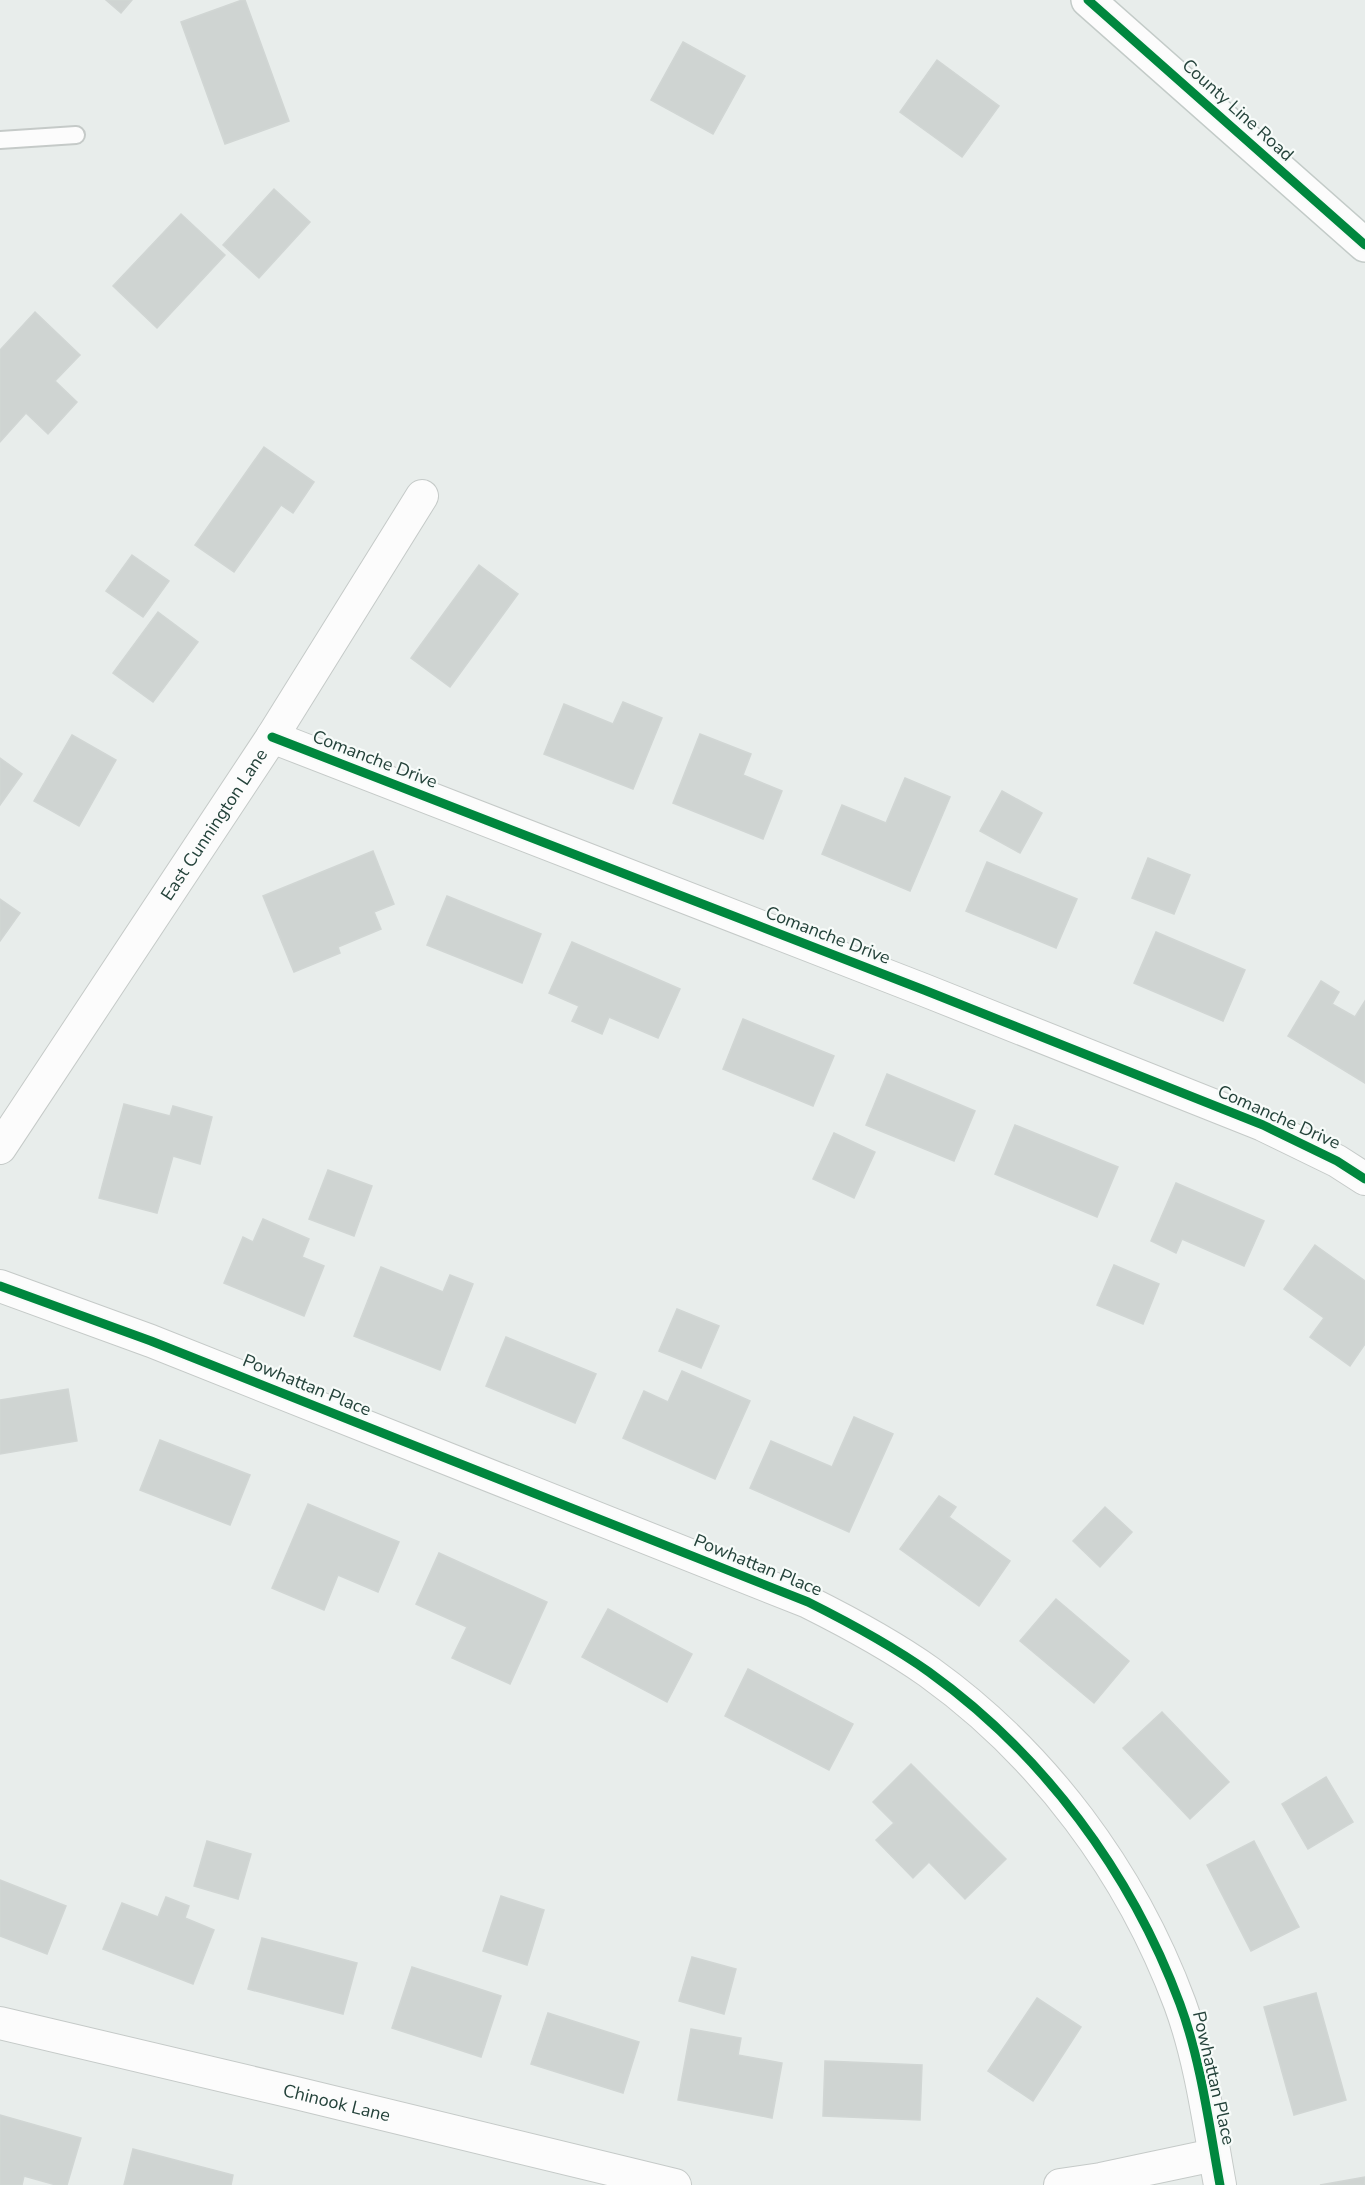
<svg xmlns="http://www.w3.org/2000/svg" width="1365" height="2185" viewBox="0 0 1365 2185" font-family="'Nunito Sans',sans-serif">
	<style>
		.building { fill: #cfd4d2; stroke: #d1d6d4; stroke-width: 1.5 }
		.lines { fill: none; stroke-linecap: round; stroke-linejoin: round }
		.lane-casing { stroke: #c5cac8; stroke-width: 20 }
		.street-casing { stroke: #c5cac8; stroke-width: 34 }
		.secondary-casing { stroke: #c3cbc8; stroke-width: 36 }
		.lane { stroke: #fcfcfc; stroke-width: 16 }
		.street { stroke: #fcfcfc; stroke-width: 32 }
		.secondary { stroke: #fcfcfc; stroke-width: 33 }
		.cycleway-casing { stroke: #f7fbf9; stroke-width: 13 }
		.cycleway { stroke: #00873e; stroke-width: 9 }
		.labels { text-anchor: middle; stroke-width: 4.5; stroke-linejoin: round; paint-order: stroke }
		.street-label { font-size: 18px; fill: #24423a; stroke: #f7fbf9 }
	</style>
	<rect width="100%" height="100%" fill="#e8edeb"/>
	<g class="building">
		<polygon points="106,0 132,0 121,13"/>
		<polygon points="242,0 245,0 289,121 225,144 181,22"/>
		<polygon points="683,42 745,76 713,134 651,100"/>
		<polygon points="937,60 999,106 962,157 900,112"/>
		<polygon points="274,189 310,222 259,278 223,245"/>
		<polygon points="181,214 225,255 157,328 113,286"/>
		<polygon points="35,312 80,355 55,381 77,402 48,434 26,413 0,442 0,350"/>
		<polygon points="264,447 314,482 293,513 281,505 234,572 195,545"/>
		<polygon points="132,555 169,581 143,617 106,591"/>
		<polygon points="479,565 518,594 450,687 411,658"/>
		<polygon points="158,612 198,642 153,702 113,673"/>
		<polygon points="623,702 662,718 633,789 544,754 564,704 613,724"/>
		<polygon points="700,734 751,754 743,775 782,791 763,839 673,803"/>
		<polygon points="72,735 116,760 79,826 34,801"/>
		<polygon points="0,758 22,774 0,805"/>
		<polygon points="905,778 950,797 910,891 822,854 842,805 886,823"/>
		<polygon points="1002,791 1042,813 1020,853 980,831"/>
		<polygon points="373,851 394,904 374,912 381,929 338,947 340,953 294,972 263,896"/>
		<polygon points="1148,858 1190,875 1174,914 1132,898"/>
		<polygon points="987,862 1077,899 1056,948 966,911"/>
		<polygon points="447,896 541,934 522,983 427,945"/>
		<polygon points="0,899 20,913 0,941"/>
		<polygon points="1156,932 1245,970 1223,1021 1134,983"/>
		<polygon points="572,942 680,989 658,1038 609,1017 602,1034 572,1021 579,1006 549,993"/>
		<polygon points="1321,981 1339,992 1332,1004 1355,1017 1365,1001 1365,1083 1288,1036"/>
		<polygon points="743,1019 834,1056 813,1106 723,1069"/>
		<polygon points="887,1074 975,1111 954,1161 866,1125"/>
		<polygon points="124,1104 170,1116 173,1106 212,1117 200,1164 173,1156 157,1213 99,1198"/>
		<polygon points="1015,1125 1118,1167 1097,1217 995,1174"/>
		<polygon points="834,1133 875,1152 854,1198 813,1179"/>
		<polygon points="328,1170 372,1186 354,1236 309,1219"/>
		<polygon points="1176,1183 1264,1221 1244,1266 1182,1239 1176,1253 1151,1241"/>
		<polygon points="263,1219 309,1239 302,1257 324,1266 304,1316 224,1283 243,1237 253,1242"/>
		<polygon points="1315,1245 1365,1281 1365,1344 1350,1366 1310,1337 1324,1318 1284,1289"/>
		<polygon points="1114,1265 1159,1284 1143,1324 1097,1305"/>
		<polygon points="381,1267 443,1292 450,1275 473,1284 440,1370 354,1336"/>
		<polygon points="677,1309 719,1326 701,1368 659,1351"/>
		<polygon points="506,1337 596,1374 575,1423 486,1386"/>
		<polygon points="682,1371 750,1401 715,1479 623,1438 644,1391 668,1402"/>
		<polygon points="68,1389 77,1441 0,1454 0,1400"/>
		<polygon points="854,1417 893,1434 849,1532 750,1488 771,1441 832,1467"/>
		<polygon points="160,1440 250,1475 230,1525 140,1490"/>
		<polygon points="939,1496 956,1507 949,1517 1010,1561 979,1606 900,1549"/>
		<polygon points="308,1504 399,1542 378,1592 338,1575 324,1610 272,1588"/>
		<polygon points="1105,1507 1132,1532 1100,1567 1073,1541"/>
		<polygon points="439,1553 547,1602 510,1684 452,1658 467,1627 416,1604"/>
		<polygon points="1056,1599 1129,1661 1094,1703 1020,1641"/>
		<polygon points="608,1609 692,1654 667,1702 582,1657"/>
		<polygon points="748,1669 853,1724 829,1770 725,1716"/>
		<polygon points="1162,1712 1229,1782 1190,1819 1123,1748"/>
		<polygon points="911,1764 1006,1859 965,1899 929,1862 913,1878 876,1840 894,1823 873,1802"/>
		<polygon points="1326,1777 1353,1822 1308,1849 1282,1804"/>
		<polygon points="207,1841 251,1854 238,1899 194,1886"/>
		<polygon points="1254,1841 1299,1927 1251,1951 1207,1865"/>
		<polygon points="0,1880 66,1906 47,1954 0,1936"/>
		<polygon points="501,1896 544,1910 527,1965 483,1951"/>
		<polygon points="166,1897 189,1906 185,1918 214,1930 193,1984 103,1949 122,1903 158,1917"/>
		<polygon points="262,1938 357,1963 343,2014 248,1989"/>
		<polygon points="692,1957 736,1969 724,2014 679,2001"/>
		<polygon points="412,1967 501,1996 481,2057 392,2028"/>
		<polygon points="1316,1993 1346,2100 1294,2115 1264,2007"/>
		<polygon points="1037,1998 1081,2027 1033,2101 988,2071"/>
		<polygon points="548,2013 639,2042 623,2093 531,2064"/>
		<polygon points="691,2029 741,2038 738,2055 782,2063 772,2118 678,2100"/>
		<polygon points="825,2061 922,2065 920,2120 823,2116"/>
		<polygon points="0,2115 81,2138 67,2185 56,2185 24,2176 22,2185 0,2185"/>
		<polygon points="133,2149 233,2175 231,2185 124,2185"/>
		<polygon points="1365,2177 1365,2185 1320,2185"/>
	</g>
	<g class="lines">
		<defs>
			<polyline id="lane" points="0,140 76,135"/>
			<g id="street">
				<polyline points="272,737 924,990 1263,1125 1337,1161 1365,1179"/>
				<path id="s1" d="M0,1148L272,737L422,496"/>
				<path d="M0,1286L151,1341L808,1602C850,1623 891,1645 929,1672C1043,1754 1131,1872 1180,2004C1201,2061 1209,2125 1220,2185"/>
				<path id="s2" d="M0,2023L296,2093L675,2185"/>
				<polyline points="1060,2185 1101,2179 1214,2155"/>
			</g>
			<polyline id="secondary" points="1088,0 1365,245"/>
		</defs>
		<use href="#lane" class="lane-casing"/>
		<use href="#street" class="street-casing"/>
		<use href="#secondary" class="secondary-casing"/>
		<use href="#lane" class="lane"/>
		<use href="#street" class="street"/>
		<use href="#secondary" class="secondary"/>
		<defs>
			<g id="cycleway">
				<polyline points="1088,0 1365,245"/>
				<polyline points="272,737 924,990 1263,1125 1337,1161 1365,1179"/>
				<path d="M0,1286L151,1341L808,1602C850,1623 891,1645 929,1672C1043,1754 1131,1872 1180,2004C1201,2061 1209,2125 1220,2185"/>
			</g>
		</defs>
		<use href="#cycleway" class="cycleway-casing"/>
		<use href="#cycleway" class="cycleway"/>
	</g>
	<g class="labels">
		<g class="street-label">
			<text transform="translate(1238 110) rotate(42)" y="6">County Line Road</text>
			<text transform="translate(375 759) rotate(21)" y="6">Comanche Drive</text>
			<text dy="6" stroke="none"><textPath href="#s1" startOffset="388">East Cunnington Lane</textPath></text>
			<text transform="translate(828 935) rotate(21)" y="6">Comanche Drive</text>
			<text transform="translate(1279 1117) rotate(24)" y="6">Comanche Drive</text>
			<text transform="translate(307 1385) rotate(22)" y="6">Powhattan Place</text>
			<text transform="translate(758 1565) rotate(22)" y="6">Powhattan Place</text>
			<text transform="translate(1214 2078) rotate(77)" y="6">Powhattan Place</text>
			<text dy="6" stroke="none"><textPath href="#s2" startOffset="346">Chinook Lane</textPath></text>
		</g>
	</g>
</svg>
